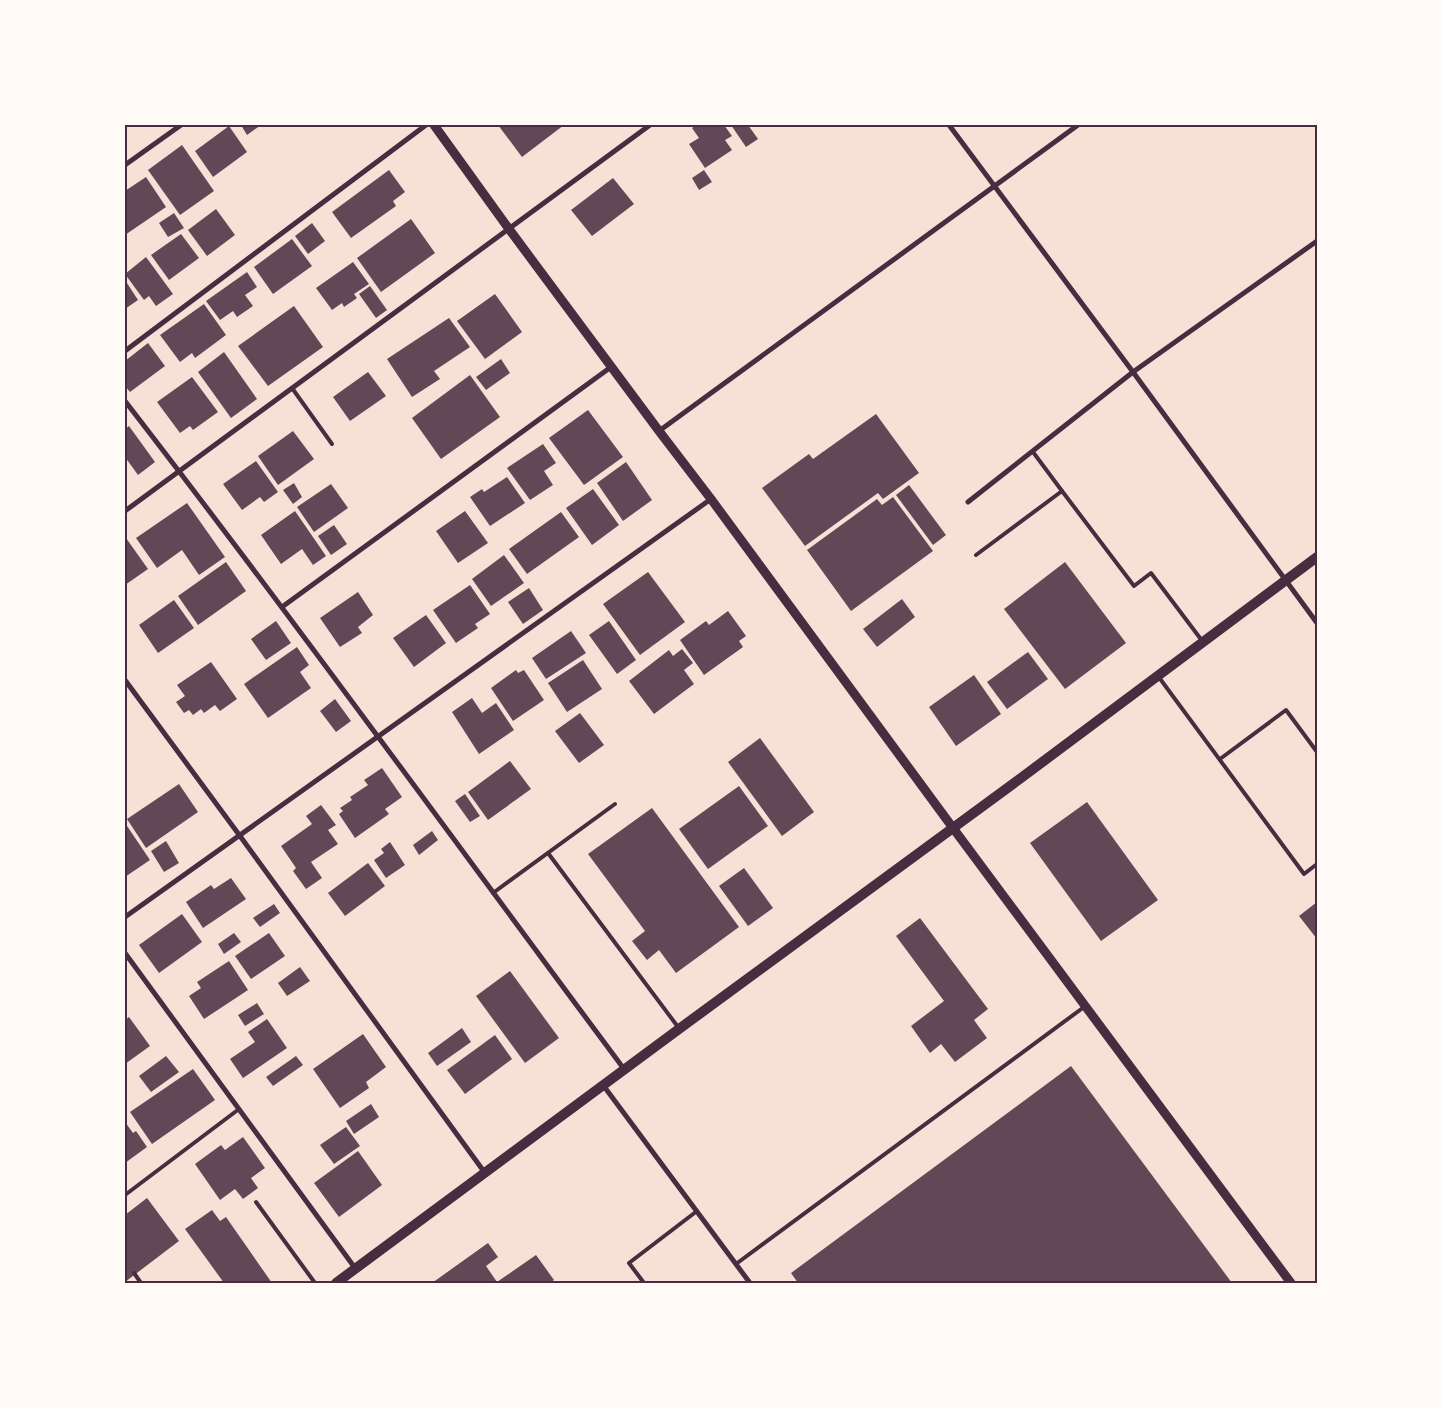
<svg xmlns="http://www.w3.org/2000/svg" width="1442" height="1408" viewBox="0 0 1442 1408" font-family="'Roboto Condensed',sans-serif">
	<style>
		.building { fill: #644757 }
		.lines { fill: none; stroke-linecap: round; stroke-linejoin: round }
		.service { stroke: #4a2c40; stroke-width: 4 }
		.minor { stroke: #4a2c40; stroke-width: 5 }
		.tertiary { stroke: #4a2c40; stroke-width: 9 }
		.secondary { stroke: #4a2c40; stroke-width: 10 }
		.neatline { fill: none; stroke: #4a2c40; stroke-width: 2 }
	</style>
	<rect width="100%" height="100%" fill="#f7e1d7"/>
	<g class="building">
		<polygon points="241,125 261,125 247,135"/>
		<polygon points="498,125 564,125 522,157"/>
		<polygon points="696,125 724,125 732,136 725,140 732,150 705,168 689,144 699,138 692,128"/>
		<polygon points="731,125 748,125 758,139 746,147"/>
		<polygon points="229,126 247,152 213,177 195,151"/>
		<polygon points="182,145 214,191 180,215 148,170"/>
		<polygon points="389,170 405,192 393,201 396,206 351,238 332,212"/>
		<polygon points="704,170 712,182 699,190 692,178"/>
		<polygon points="146,177 166,207 125,235 125,191"/>
		<polygon points="613,178 634,204 592,236 571,210"/>
		<polygon points="216,209 235,235 207,256 188,230"/>
		<polygon points="174,213 184,228 168,237 159,223"/>
		<polygon points="411,219 435,253 381,292 357,258"/>
		<polygon points="312,223 325,241 308,254 295,236"/>
		<polygon points="181,234 199,258 169,280 151,255"/>
		<polygon points="292,239 312,266 273,294 254,267"/>
		<polygon points="146,257 173,294 156,306 149,296 144,300 125,274"/>
		<polygon points="353,262 369,284 354,294 357,298 344,307 342,303 332,310 316,288"/>
		<polygon points="247,272 257,287 245,295 253,306 237,317 233,311 220,320 206,301"/>
		<polygon points="125,280 138,300 125,309"/>
		<polygon points="370,286 387,310 376,318 359,294"/>
		<polygon points="495,294 522,332 485,359 457,321"/>
		<polygon points="204,304 226,335 195,358 192,353 180,362 160,335"/>
		<polygon points="294,306 323,347 268,386 238,346"/>
		<polygon points="449,318 470,347 434,371 440,379 412,397 387,359"/>
		<polygon points="148,343 165,366 130,392 125,386 125,361"/>
		<polygon points="224,352 257,399 231,418 198,372"/>
		<polygon points="501,359 510,373 486,390 476,377"/>
		<polygon points="368,372 386,396 350,421 333,397"/>
		<polygon points="470,375 500,417 441,459 412,418"/>
		<polygon points="192,377 218,412 193,430 190,426 180,433 157,402"/>
		<polygon points="588,410 623,457 584,485 549,438"/>
		<polygon points="876,414 919,473 883,499 878,493 805,546 762,488 809,454 813,459"/>
		<polygon points="129,426 155,462 138,475 125,457 125,429"/>
		<polygon points="293,431 314,459 278,485 258,456"/>
		<polygon points="543,444 556,463 544,471 553,485 530,500 507,468"/>
		<polygon points="256,461 278,492 264,502 260,497 242,510 223,484"/>
		<polygon points="626,462 652,500 623,521 597,483"/>
		<polygon points="507,477 525,503 490,526 470,497 482,489 484,492"/>
		<polygon points="294,483 302,497 293,504 283,490"/>
		<polygon points="331,484 348,508 314,532 297,507"/>
		<polygon points="909,485 946,535 933,545 896,495"/>
		<polygon points="593,489 619,525 592,545 566,508"/>
		<polygon points="893,497 933,551 851,611 807,550 877,499 882,505"/>
		<polygon points="187,503 225,557 199,575 182,550 157,568 136,538"/>
		<polygon points="295,511 326,556 313,565 302,549 281,564 261,535"/>
		<polygon points="465,511 488,543 458,563 436,531"/>
		<polygon points="561,512 579,537 527,574 509,549"/>
		<polygon points="334,525 347,544 331,555 318,536"/>
		<polygon points="126,538 148,569 125,585 125,539"/>
		<polygon points="504,555 524,583 491,606 472,579"/>
		<polygon points="226,562 246,591 198,625 178,596"/>
		<polygon points="1065,562 1126,643 1065,689 1004,609"/>
		<polygon points="648,572 685,622 640,655 603,604"/>
		<polygon points="470,585 490,614 475,624 478,628 456,643 433,610"/>
		<polygon points="529,588 543,610 523,624 508,602"/>
		<polygon points="358,592 373,615 358,627 362,633 340,647 320,618"/>
		<polygon points="902,599 915,617 877,647 863,629"/>
		<polygon points="174,600 194,628 158,653 139,625"/>
		<polygon points="728,611 746,636 739,641 743,647 704,675 680,640 706,621 709,625"/>
		<polygon points="426,615 446,643 414,667 393,638"/>
		<polygon points="276,621 291,643 266,660 251,639"/>
		<polygon points="609,621 636,660 617,674 589,635"/>
		<polygon points="571,631 586,653 546,679 532,658"/>
		<polygon points="297,647 309,665 300,672 311,688 268,718 244,684"/>
		<polygon points="682,649 693,663 684,670 694,684 654,714 629,681 669,650 673,656"/>
		<polygon points="1028,652 1048,679 1007,709 987,682"/>
		<polygon points="583,660 602,689 567,712 548,683"/>
		<polygon points="211,662 237,699 220,711 215,705 204,713 201,709 193,715 189,710 184,713 176,702 185,696 177,685"/>
		<polygon points="516,670 518,673 524,670 544,700 513,721 491,688"/>
		<polygon points="974,675 1001,714 956,746 929,707"/>
		<polygon points="472,698 482,713 496,703 514,730 479,754 452,712"/>
		<polygon points="335,699 351,721 336,732 320,711"/>
		<polygon points="580,713 604,745 579,763 555,731"/>
		<polygon points="760,738 814,812 782,836 728,762"/>
		<polygon points="510,761 531,789 488,820 468,792"/>
		<polygon points="382,768 402,797 385,809 389,814 355,838 339,814 343,811 340,808 352,800 350,797 368,785 364,780"/>
		<polygon points="179,784 198,812 146,848 127,819"/>
		<polygon points="739,786 768,826 708,869 679,829"/>
		<polygon points="465,794 480,816 470,822 455,801"/>
		<polygon points="1087,802 1158,900 1101,941 1030,843"/>
		<polygon points="321,805 336,825 328,830 338,844 311,862 322,878 306,889 293,871 296,868 281,846 312,824 306,816"/>
		<polygon points="652,808 739,927 676,973 659,950 647,960 632,941 645,931 588,854"/>
		<polygon points="125,823 150,860 125,877"/>
		<polygon points="432,831 438,840 419,855 413,845"/>
		<polygon points="166,841 179,863 164,872 151,851"/>
		<polygon points="390,842 405,865 386,878 374,860 384,853 381,849"/>
		<polygon points="368,863 385,886 345,916 328,893"/>
		<polygon points="744,868 773,908 748,926 719,886"/>
		<polygon points="231,878 246,899 203,928 186,902 211,885 214,889"/>
		<polygon points="1317,902 1317,939 1299,916"/>
		<polygon points="274,904 280,913 260,927 253,918"/>
		<polygon points="182,914 202,942 159,973 139,945"/>
		<polygon points="920,918 988,1009 974,1020 987,1038 955,1062 941,1044 930,1053 911,1026 944,1001 896,936"/>
		<polygon points="234,933 241,942 224,954 218,944"/>
		<polygon points="269,933 285,956 251,979 235,956"/>
		<polygon points="229,961 248,990 204,1019 189,996 201,988 197,982"/>
		<polygon points="300,967 310,981 287,996 278,983"/>
		<polygon points="510,971 559,1038 525,1063 476,996"/>
		<polygon points="257,1003 264,1014 245,1026 238,1015"/>
		<polygon points="129,1017 150,1046 125,1064 125,1020"/>
		<polygon points="267,1019 287,1048 243,1078 230,1059 255,1042 248,1032"/>
		<polygon points="462,1028 471,1042 437,1066 428,1053"/>
		<polygon points="363,1034 386,1067 366,1082 369,1088 340,1108 313,1069"/>
		<polygon points="495,1035 512,1059 465,1094 447,1070"/>
		<polygon points="166,1056 179,1072 151,1092 139,1076"/>
		<polygon points="296,1056 303,1065 273,1086 266,1077"/>
		<polygon points="1071,1066 1232,1283 798,1283 791,1273"/>
		<polygon points="193,1069 215,1100 152,1144 130,1112"/>
		<polygon points="371,1104 379,1117 354,1134 346,1121"/>
		<polygon points="125,1122 133,1133 136,1131 147,1147 125,1163"/>
		<polygon points="346,1127 360,1146 334,1164 320,1145"/>
		<polygon points="243,1137 265,1168 251,1178 258,1188 243,1199 235,1189 220,1200 195,1164 221,1145 225,1150"/>
		<polygon points="358,1151 382,1185 339,1217 314,1183"/>
		<polygon points="147,1198 179,1241 125,1282 125,1215"/>
		<polygon points="212,1210 220,1221 226,1217 272,1283 224,1283 185,1229"/>
		<polygon points="488,1243 498,1257 486,1266 497,1282 536,1255 554,1280 550,1283 432,1283"/>
	</g>
	<g class="lines">
		<g class="service">
			<polyline points="292,388 332,444"/>
			<polyline points="1033,452 1062,491"/>
			<polyline points="976,555 1062,491 1134,586 1151,573 1203,642"/>
			<polyline points="1158,676 1304,874 1317,864"/>
			<polyline points="1220,759 1286,710 1317,752"/>
			<polyline points="548,853 678,1027"/>
			<polyline points="493,893 615,804"/>
			<polyline points="125,1195 239,1109"/>
			<polyline points="256,1202 315,1283"/>
			<polyline points="736,1264 1084,1007"/>
			<polyline points="134,1273 141,1283"/>
			<polyline points="644,1283 629,1263 697,1211"/>
		</g>
		<g class="minor">
			<polyline points="949,125 1133,372 1317,623"/>
			<polyline points="125,165 181,125"/>
			<polyline points="125,351 426,125"/>
			<path d="M125,401C295,621 458,846 624,1069"/>
			<polyline points="659,431 1078,125"/>
			<polyline points="968,502 1133,372 1317,241"/>
			<polyline points="125,511 650,125"/>
			<polyline points="282,607 611,367"/>
			<polyline points="125,680 240,836 485,1173"/>
			<polyline points="125,917 711,499"/>
			<polyline points="125,953 355,1268"/>
			<polyline points="603,1085 750,1283"/>
		</g>
		<polyline class="tertiary" points="434,125 509,229 659,431 711,499 953,828 1291,1283"/>
		<polyline class="secondary" points="336,1283 679,1029 1021,778 1317,557"/>
	</g>
	<rect width="1442" height="1408" fill="none" stroke="#fffaf5" stroke-width="252"/>
	<rect x="126" y="126" width="1190" height="1156" class="neatline"/>
</svg>
